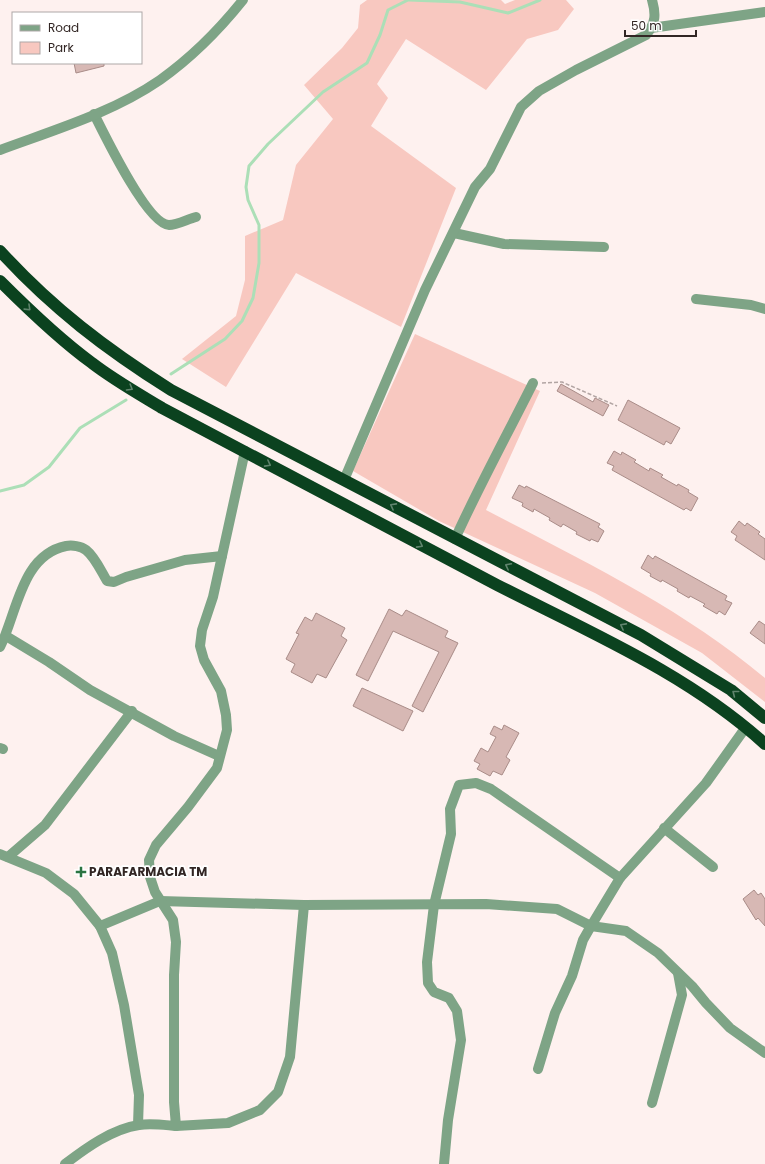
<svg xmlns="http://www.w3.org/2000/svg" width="765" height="1164" viewBox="0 0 765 1164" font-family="Poppins,sans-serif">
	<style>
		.green { fill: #f8c8c0 }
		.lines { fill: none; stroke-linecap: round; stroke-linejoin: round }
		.stream { stroke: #acdfb7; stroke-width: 3 }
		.building { fill: #d7b8b4; stroke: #a98c88 }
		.path { stroke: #b2a5a3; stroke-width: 1.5; stroke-dasharray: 4 2; stroke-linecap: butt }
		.minor { stroke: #7ea486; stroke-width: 10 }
		.highway { stroke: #0b421f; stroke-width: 12 }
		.oneway { stroke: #60846d }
		.poi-dot { fill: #2a7442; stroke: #fff; stroke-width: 1.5 }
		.labels { text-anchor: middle; stroke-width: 3.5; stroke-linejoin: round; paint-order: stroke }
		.poi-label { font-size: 12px; font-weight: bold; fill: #322624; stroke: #fff; text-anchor: start }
	</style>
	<rect width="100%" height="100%" fill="#fef1ef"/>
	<g class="green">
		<polygon points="367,0 501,0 505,4 515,0 566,0 574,9 558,30 527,39 486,90 406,39 377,84 388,98 371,126 456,188 401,327 296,273 226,387 182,359 236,316 245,280 245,236 283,220 296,165 333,119 304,85 342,48 358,28 360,5"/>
		<path d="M415,334L540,391L486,510C582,560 682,608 765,678V702L702,653L595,593L439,521L353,471Z"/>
	</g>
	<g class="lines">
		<g class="stream">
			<polyline points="409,0 460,2 508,13 540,0"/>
			<polyline points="171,374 225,339 242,321 253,298 259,263 259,225 248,200 246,187 249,166 268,144 323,92 367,63 380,35 388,10 408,0"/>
			<polyline points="0,491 24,485 49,467 80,428 126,400"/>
		</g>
	</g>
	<g class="building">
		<polygon points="74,63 104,63 104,66 76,73"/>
		<polygon points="561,384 593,402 595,398 609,405 603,416 557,391"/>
		<polygon points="628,400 680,428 671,444 666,441 664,445 618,420"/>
		<polygon points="614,451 621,455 622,452 636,460 634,462 649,471 650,468 663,475 661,477 677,486 678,484 689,490 688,492 698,498 691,511 686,508 684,510 612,470 614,466 607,463"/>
		<polygon points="519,485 525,488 526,486 600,524 598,527 604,531 598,542 591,539 590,541 576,534 577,532 563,524 561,527 549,520 550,518 534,509 533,512 522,506 523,503 512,498"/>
		<polygon points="739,521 745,526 747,523 760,532 758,534 765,539 765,560 735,540 737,536 731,532"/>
		<polygon points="648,555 653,559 655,556 727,596 725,600 732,603 725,615 719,611 717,614 703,606 705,604 690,596 689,598 677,591 678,589 662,580 661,582 650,576 651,574 641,568"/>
		<polygon points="389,609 402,616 406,610 448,631 445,637 458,643 423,712 412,706 439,652 393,631 368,681 356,675"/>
		<polygon points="316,613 345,628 341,636 347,640 326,678 317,674 312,683 291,672 295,664 286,659 299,634 296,633 305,617 312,621"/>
		<polygon points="759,621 765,625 765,644 750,633"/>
		<polygon points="362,688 413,711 403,731 353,706"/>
		<polygon points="504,725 519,733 506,757 510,760 502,775 493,771 490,776 477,769 480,764 474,761 481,748 488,752 496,737 490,734 494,726 502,730"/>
		<polygon points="754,890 758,895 761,893 765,899 765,926 758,918 756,920 743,899"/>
	</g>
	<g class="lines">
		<polyline class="path" points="542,383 562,382 617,406"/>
		<g class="minor">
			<polyline points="651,28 765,12"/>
			<path d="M94,114C104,134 148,225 169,225C177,225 188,219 196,217"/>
			<path d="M0,150C54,130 112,113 160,80C191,58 219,30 243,0"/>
			<polyline points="454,233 504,244 604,247"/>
			<polyline points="696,299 751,305 765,309"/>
			<path d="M344,480L425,290L475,187L490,169L521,107L539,91L576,70L646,35C656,23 656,14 652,0"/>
			<path d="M455,539C479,486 507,435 533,383"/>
			<polyline points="6,636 49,662 90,690 174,736 219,756"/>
			<path d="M0,647C17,614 21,555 66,546C72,545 81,546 86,550C95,557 101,571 107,581L114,582L126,577L185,560L222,556"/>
			<polyline points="0,748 3,749"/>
			<polyline points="664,828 713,867"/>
			<polyline points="0,854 46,873 74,894 100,926 112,953 124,1005 139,1095 138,1125"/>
			<polyline points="8,857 45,825 132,711"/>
			<polyline points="100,926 160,901 304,905 486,904 557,909 591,926 626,931 658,953 692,986 706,1003 730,1028 765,1053"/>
			<polyline points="538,1069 555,1013 572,976 583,940 591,926 620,878 706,783 746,727"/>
			<polyline points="652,1103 682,995 678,973"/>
			<polyline points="176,1126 228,1123 260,1110 278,1092 290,1057 304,905"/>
			<path d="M65,1164C86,1148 112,1129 139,1125C151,1123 164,1125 176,1126L174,1102V975L176,942L173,920L155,892L150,877L149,860L156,845L188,807L217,768L227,730L226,715L221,691L204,660L200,646L202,630L213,597L245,451"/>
			<polyline points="444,1164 448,1120 461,1040 457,1011 449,998 434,992 428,983 427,962 434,905 451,834 450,809 459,785 476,783 491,789 620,878"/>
		</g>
		<g class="highway">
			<path d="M0,251C52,308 106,349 171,390L641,635L731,690L765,718"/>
			<path d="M0,281C29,310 59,339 92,363C114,380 139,394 162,408C274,467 385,527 497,585C589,632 688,674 765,744"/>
		</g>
	</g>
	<defs><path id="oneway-chevron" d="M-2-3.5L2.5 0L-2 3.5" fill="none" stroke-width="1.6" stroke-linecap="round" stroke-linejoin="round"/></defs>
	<g class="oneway">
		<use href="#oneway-chevron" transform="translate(28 308) rotate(44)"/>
		<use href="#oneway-chevron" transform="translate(130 388) rotate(31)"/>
		<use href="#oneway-chevron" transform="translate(268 464) rotate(28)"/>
		<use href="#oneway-chevron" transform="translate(393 506) rotate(-152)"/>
		<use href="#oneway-chevron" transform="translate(420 545) rotate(28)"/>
		<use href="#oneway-chevron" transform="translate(508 566) rotate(-153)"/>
		<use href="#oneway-chevron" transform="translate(623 626) rotate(-152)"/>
		<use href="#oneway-chevron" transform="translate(735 693) rotate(-142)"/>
	</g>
	<path class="poi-dot" d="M79 866h4v4h4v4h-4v4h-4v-4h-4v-4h4z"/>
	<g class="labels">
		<g class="poi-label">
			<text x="89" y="876">PARAFARMACIA TM</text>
		</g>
	</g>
	<rect x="12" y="12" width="130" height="52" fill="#ffffff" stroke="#ada8a7"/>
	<rect x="20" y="25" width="20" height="6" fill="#7ea486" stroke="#ada8a7"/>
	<text x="48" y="32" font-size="12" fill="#322624">Road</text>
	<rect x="20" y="42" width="20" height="12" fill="#f8c8c0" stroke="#ada8a7"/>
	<text x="48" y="52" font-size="12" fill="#322624">Park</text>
	<path d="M625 30v6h71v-6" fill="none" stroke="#322624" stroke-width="2"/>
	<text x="631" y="30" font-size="12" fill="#322624" stroke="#ffffff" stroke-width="3" paint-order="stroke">50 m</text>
</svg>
